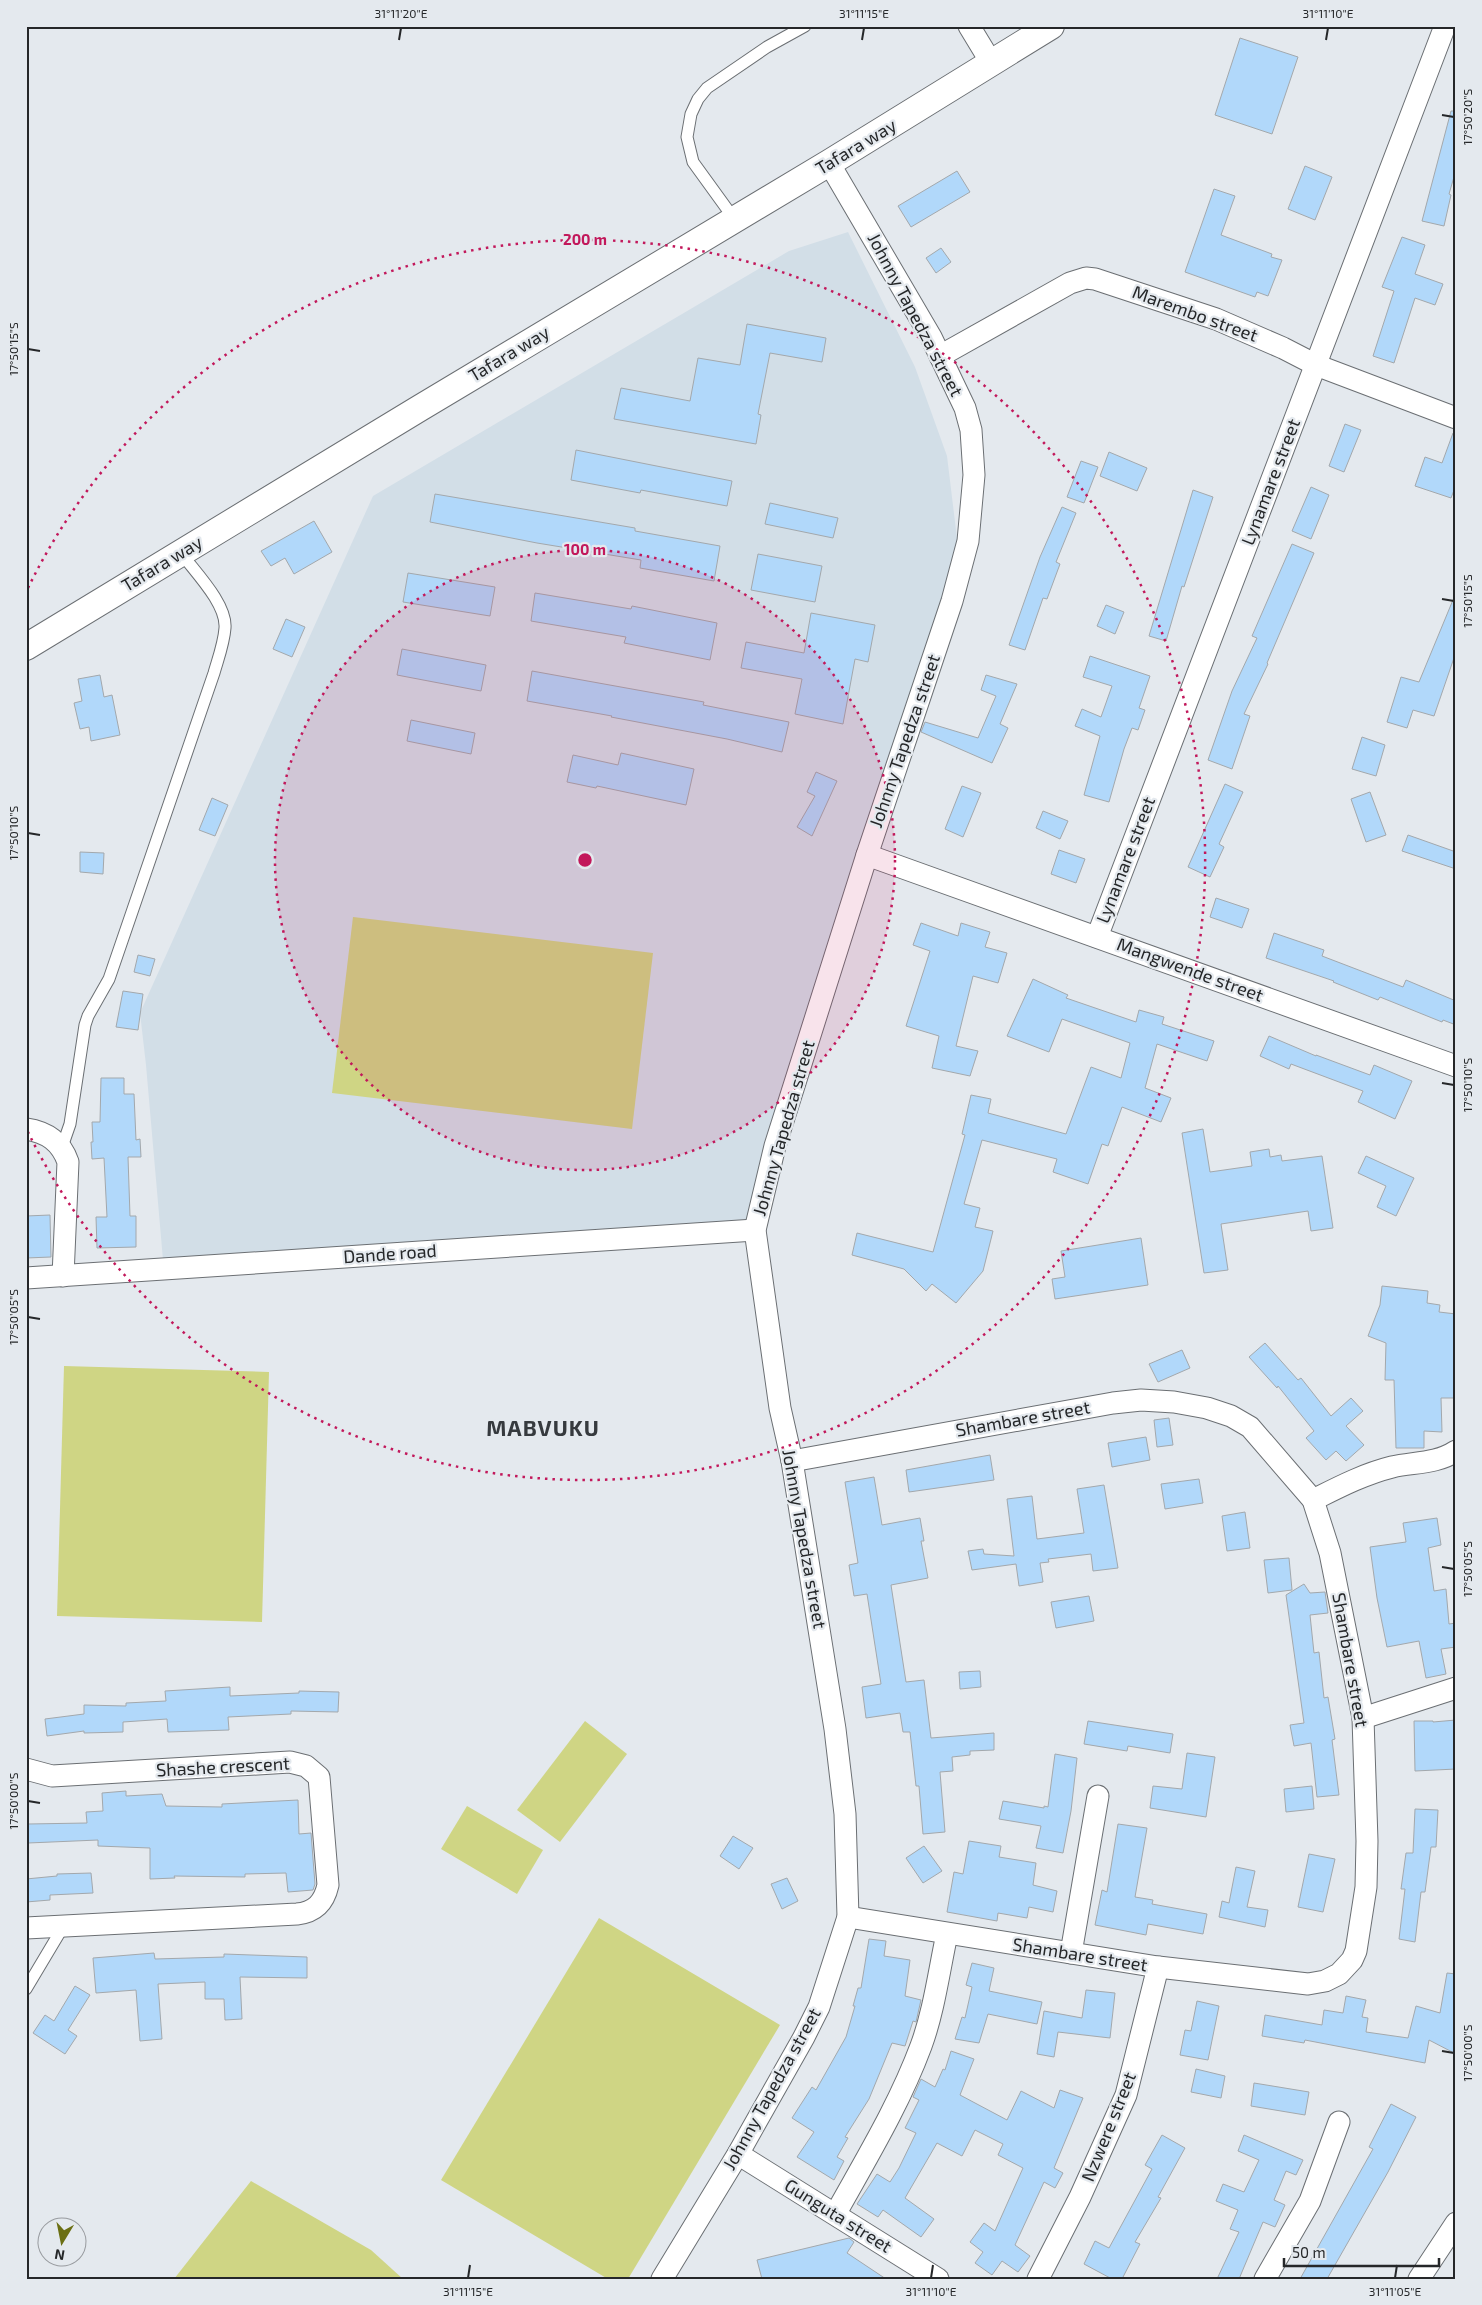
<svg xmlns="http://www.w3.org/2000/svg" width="1482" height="2305" viewBox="0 0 1482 2305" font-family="'Exo 2',sans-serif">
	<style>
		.built { fill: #d2dee7 }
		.garden { fill: #cfd584 }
		.building { fill: #b1d8fa; stroke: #a3a8ac }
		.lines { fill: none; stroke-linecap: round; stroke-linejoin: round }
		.service-casing { stroke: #6b6f73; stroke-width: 13 }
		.minor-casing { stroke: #6b6f73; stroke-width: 23 }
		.tertiary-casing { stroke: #6b6f73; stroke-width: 28 }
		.service { stroke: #fff; stroke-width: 11 }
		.minor { stroke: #fff; stroke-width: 21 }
		.tertiary { stroke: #fff; stroke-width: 26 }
		.ticks { fill: none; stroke: #252729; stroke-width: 2 }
		.ring { fill: none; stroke: #c2185b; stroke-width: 2.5; stroke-dasharray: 2.5 5 }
		.labels { text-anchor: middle; stroke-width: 4.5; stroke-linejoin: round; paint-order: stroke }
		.street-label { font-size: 18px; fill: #252729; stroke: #e4e9ee }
		.district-label { font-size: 22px; font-weight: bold; letter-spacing: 1px; fill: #363a3e; stroke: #e4e9ee }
		.centre { fill: #c2185b; stroke: #e4e9ee; stroke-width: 2.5 }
		.ring-label { font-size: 15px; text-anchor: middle; font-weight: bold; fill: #c2185b; stroke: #e4e9ee; stroke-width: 4.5; stroke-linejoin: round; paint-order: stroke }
		.neatline { fill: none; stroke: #252729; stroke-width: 2 }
		.ticks-label { font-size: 12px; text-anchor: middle; fill: #252729 }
	</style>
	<rect width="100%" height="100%" fill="#e4e9ee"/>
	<polygon class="built" points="848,232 915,367 947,456 960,563 752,1225 163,1260 146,1065 140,1013 373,496 789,251"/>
	<g class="garden">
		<polygon points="353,917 653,953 632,1129 332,1093"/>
		<polygon points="64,1366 269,1372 262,1622 57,1616"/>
		<polygon points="585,1721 627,1754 560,1842 517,1810"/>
		<polygon points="467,1806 543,1850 517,1894 441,1849"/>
		<polygon points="599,1918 780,2025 628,2279 608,2279 441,2180"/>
		<polygon points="251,2181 371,2250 403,2279 174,2279"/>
	</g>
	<g class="building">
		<polygon points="1240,38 1298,57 1272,134 1215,115"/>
		<polygon points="1451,111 1456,111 1456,170 1449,194 1451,195 1444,226 1422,221"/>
		<polygon points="1305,166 1332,177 1315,220 1288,209"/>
		<polygon points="957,171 970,192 911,227 898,206"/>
		<polygon points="1214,189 1235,196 1221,235 1272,254 1271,257 1282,260 1268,296 1257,292 1255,297 1185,272"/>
		<polygon points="1402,237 1425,245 1415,274 1443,284 1435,305 1415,298 1394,363 1373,356 1394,291 1382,287"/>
		<polygon points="941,248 951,262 936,273 926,258"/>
		<polygon points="747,324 826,338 822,362 770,353 758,414 761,415 756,444 614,419 621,388 690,401 698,358 740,365"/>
		<polygon points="1345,424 1361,430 1344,472 1329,466"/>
		<polygon points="1453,433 1456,433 1456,485 1451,498 1415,486 1425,457 1442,463"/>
		<polygon points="576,450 732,481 727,506 641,490 640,493 571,480"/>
		<polygon points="1109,452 1147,468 1137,491 1100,476"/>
		<polygon points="1081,461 1098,467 1084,503 1067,497"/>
		<polygon points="1311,487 1329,495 1311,539 1292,531"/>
		<polygon points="1193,490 1213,497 1184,587 1182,586 1166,641 1149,636"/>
		<polygon points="435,494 635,528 635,531 720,546 714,581 640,568 641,560 537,543 430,522"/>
		<polygon points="770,503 838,518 833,538 765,524"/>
		<polygon points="1062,507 1076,513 1056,562 1060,564 1047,599 1043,598 1025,650 1009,645 1040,557"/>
		<polygon points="314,521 332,552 294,574 285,558 271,566 261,551"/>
		<polygon points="1292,544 1314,553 1267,663 1268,664 1244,714 1250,716 1232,769 1208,760 1232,691 1257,638 1252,636"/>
		<polygon points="758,554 822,566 815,602 751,590"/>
		<polygon points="408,573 495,587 490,616 403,602"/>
		<polygon points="535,593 631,609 632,606 717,623 710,660 624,643 626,637 531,621"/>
		<polygon points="1455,595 1456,652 1434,716 1413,710 1407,728 1387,722 1401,677 1419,682"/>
		<polygon points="1106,605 1124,612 1115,634 1097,626"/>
		<polygon points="811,613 875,625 868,662 855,659 843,724 795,714 802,679 741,668 746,642 804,653"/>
		<polygon points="286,619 305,627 292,657 273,649"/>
		<polygon points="402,649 486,665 481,691 397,675"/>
		<polygon points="1090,656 1150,676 1139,708 1145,710 1138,730 1132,728 1124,749 1109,802 1084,795 1100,736 1075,726 1082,709 1101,717 1112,686 1083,677"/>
		<polygon points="532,671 704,702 703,705 789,722 782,752 727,739 611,717 612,716 527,701"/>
		<polygon points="100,675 104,697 112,695 120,735 91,741 89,727 80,729 74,703 82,701 78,679"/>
		<polygon points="986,675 1017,684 1000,724 1008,728 992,763 921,732 925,722 978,738 996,696 981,690"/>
		<polygon points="411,720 475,733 471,754 407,741"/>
		<polygon points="1362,737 1385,745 1376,776 1352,769"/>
		<polygon points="621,753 694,769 686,805 597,786 596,788 567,782 573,755 618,765"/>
		<polygon points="816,772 837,781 812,836 797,827 815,796 807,792"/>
		<polygon points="1225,784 1243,792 1219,844 1224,847 1210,877 1188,867"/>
		<polygon points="962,786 981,793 963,837 945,829"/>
		<polygon points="1370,792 1386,835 1366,842 1351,799"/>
		<polygon points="212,798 228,805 215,836 199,830"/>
		<polygon points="1043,811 1068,821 1060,839 1036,828"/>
		<polygon points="1408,835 1456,852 1456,869 1402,851"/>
		<polygon points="1059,850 1085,859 1076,883 1051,874"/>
		<polygon points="80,852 104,853 103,874 80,872"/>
		<polygon points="1216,898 1249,909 1242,928 1210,917"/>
		<polygon points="921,923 958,936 961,923 990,932 985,947 1007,953 998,983 973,976 956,1046 978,1051 970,1076 932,1068 939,1036 906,1026 930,951 913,945"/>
		<polygon points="1274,933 1324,950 1322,956 1403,987 1406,980 1456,1001 1456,1025 1443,1020 1442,1022 1380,997 1378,1000 1333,982 1334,981 1266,958"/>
		<polygon points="138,955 155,959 150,976 134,972"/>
		<polygon points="1033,979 1068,995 1066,998 1136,1022 1139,1010 1164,1017 1162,1024 1214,1041 1207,1061 1157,1044 1145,1088 1171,1098 1161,1122 1122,1107 1108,1146 1102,1144 1088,1184 1053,1172 1057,1159 982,1140 964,1204 980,1208 975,1227 993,1231 983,1271 956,1303 932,1284 926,1291 904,1269 852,1255 857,1233 933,1252 965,1135 962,1134 971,1095 991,1099 988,1113 1066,1134 1091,1067 1121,1078 1130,1043 1062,1019 1049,1052 1007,1036"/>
		<polygon points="123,991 143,994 138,1030 116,1027"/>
		<polygon points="1269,1036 1316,1056 1316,1055 1370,1075 1374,1065 1412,1081 1395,1119 1358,1102 1363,1091 1291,1064 1289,1069 1260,1056"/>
		<polygon points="101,1078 124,1078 124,1094 134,1094 136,1140 140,1139 141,1157 128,1157 130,1216 136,1216 136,1247 97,1248 96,1217 107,1217 104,1158 92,1159 91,1142 93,1142 92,1122 100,1122"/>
		<polygon points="1203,1129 1210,1172 1252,1166 1250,1152 1269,1149 1270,1157 1281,1155 1282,1161 1322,1156 1333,1228 1311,1231 1308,1211 1221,1224 1228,1270 1204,1273 1182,1133"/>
		<polygon points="1366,1156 1414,1178 1396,1216 1377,1207 1386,1186 1358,1173"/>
		<polygon points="50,1215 51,1257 26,1258 26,1216"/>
		<polygon points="1141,1238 1148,1285 1055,1299 1052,1279 1065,1277 1061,1251"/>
		<polygon points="1382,1286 1428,1291 1427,1303 1440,1305 1439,1312 1456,1314 1456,1398 1441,1398 1442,1432 1424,1431 1424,1448 1396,1448 1394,1380 1385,1380 1386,1343 1368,1336 1380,1305"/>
		<polygon points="1265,1343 1298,1380 1301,1378 1331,1416 1351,1398 1363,1411 1346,1426 1364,1445 1346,1461 1336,1451 1326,1460 1306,1438 1314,1431 1278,1386 1277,1388 1249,1357"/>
		<polygon points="1182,1350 1190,1368 1158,1382 1149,1364"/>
		<polygon points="1169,1418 1173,1445 1157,1447 1154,1420"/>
		<polygon points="1146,1437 1150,1460 1112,1467 1108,1443"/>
		<polygon points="990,1455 994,1480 909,1492 906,1470"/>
		<polygon points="874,1477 882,1525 920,1518 924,1541 921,1541 928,1578 891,1585 906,1682 924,1680 931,1738 994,1733 994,1750 970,1751 970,1755 952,1757 953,1771 940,1772 945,1832 923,1834 919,1786 916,1786 910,1732 903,1732 900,1713 866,1718 862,1687 881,1684 867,1594 854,1596 849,1565 858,1563 845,1482"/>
		<polygon points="1199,1479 1203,1503 1165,1509 1161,1484"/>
		<polygon points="1104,1485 1118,1568 1093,1571 1091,1554 1048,1559 1049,1562 1040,1563 1043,1582 1019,1586 1016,1564 972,1570 968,1551 983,1549 984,1554 1014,1556 1007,1499 1032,1496 1037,1539 1084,1533 1077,1489"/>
		<polygon points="1245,1512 1250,1548 1227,1551 1222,1516"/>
		<polygon points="1437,1518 1441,1545 1428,1548 1434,1591 1446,1589 1449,1624 1456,1623 1456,1647 1441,1649 1446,1674 1426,1678 1419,1641 1387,1647 1377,1598 1370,1547 1406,1542 1403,1523"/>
		<polygon points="1289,1558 1292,1590 1268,1593 1264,1560"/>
		<polygon points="1304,1584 1310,1593 1325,1592 1328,1613 1310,1615 1314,1653 1319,1652 1324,1698 1328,1697 1335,1739 1332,1740 1339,1795 1317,1797 1311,1743 1294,1746 1290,1725 1304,1723 1286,1595"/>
		<polygon points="1089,1596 1094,1621 1056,1628 1051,1602"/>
		<polygon points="980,1671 981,1687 960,1689 959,1672"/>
		<polygon points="230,1687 230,1696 299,1693 299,1691 339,1692 338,1712 291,1711 291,1714 228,1717 229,1730 168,1732 167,1719 123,1722 123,1732 84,1733 84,1731 47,1736 45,1719 84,1714 84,1705 126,1706 126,1703 166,1701 165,1691"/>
		<polygon points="1456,1720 1456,1769 1415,1771 1414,1721 1433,1721 1433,1722"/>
		<polygon points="1088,1721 1173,1734 1170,1753 1128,1746 1127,1751 1084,1744"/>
		<polygon points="1187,1753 1215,1757 1206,1817 1150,1808 1153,1786 1182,1789"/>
		<polygon points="1055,1754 1077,1758 1071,1811 1063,1853 1036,1848 1041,1826 999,1819 1003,1801 1044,1808 1044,1806 1048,1807"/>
		<polygon points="1312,1786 1314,1809 1286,1812 1284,1789"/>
		<polygon points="126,1791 126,1796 162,1794 166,1806 222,1807 222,1804 298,1800 299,1834 311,1833 315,1884 313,1890 288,1892 286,1873 245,1874 245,1877 174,1876 175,1878 150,1879 150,1848 98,1846 98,1840 28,1843 28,1824 87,1823 86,1812 103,1811 102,1793"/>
		<polygon points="1415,1809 1438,1810 1436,1847 1431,1847 1425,1892 1421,1892 1415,1942 1399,1939 1405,1889 1401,1889 1406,1853 1413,1853"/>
		<polygon points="1118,1824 1147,1828 1135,1897 1153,1900 1152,1904 1207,1914 1203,1934 1148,1924 1146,1935 1095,1925 1102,1890 1107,1892"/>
		<polygon points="733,1836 753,1848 739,1869 720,1856"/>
		<polygon points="969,1841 1001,1846 999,1857 1036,1863 1033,1885 1057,1891 1053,1912 1029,1907 1027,1918 998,1913 997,1921 947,1912 954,1872 963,1874"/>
		<polygon points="924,1846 942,1871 923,1883 906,1858"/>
		<polygon points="1309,1854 1335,1859 1323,1912 1298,1907"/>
		<polygon points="1236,1867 1255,1871 1247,1907 1268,1910 1265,1927 1219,1917 1222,1901 1229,1903"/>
		<polygon points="91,1873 93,1893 50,1895 50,1900 26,1902 26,1879 57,1876 57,1874"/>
		<polygon points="787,1878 798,1901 782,1909 771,1884"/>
		<polygon points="869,1939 886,1941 884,1956 910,1960 905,1996 921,2000 916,2022 913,2021 905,2046 892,2043 869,2099 845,2137 848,2138 837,2157 844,2161 834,2180 797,2157 814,2132 792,2118 812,2087 816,2090 846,2037 855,2006 853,2006 858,1988 861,1988"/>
		<polygon points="154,1953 155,1959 224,1957 224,1954 307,1957 307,1978 240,1977 242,2019 225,2020 224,1999 205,1999 205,1982 158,1984 162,2039 140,2041 136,1990 96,1993 93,1958"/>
		<polygon points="972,1963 994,1968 989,1991 1042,2002 1037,2024 988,2014 979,2043 955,2039 962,2017 965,2018 972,1987 966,1985"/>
		<polygon points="1447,1973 1456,1974 1456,2054 1429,2040 1425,2063 1305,2040 1304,2043 1262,2036 1265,2015 1322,2025 1324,2010 1343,2013 1346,1996 1366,2000 1362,2017 1368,2018 1366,2032 1408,2038 1416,2006 1440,2013"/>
		<polygon points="75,1986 90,1995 68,2030 77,2036 65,2054 33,2033 45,2015 54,2021"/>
		<polygon points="1086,1990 1115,1993 1110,2038 1058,2032 1054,2057 1037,2054 1044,2011 1082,2018"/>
		<polygon points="1197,2001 1219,2006 1208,2060 1180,2055 1185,2030 1191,2031"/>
		<polygon points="951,2051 974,2059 960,2095 1007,2120 1021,2091 1054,2108 1060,2090 1083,2098 1054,2168 1063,2173 1055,2188 1044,2182 1015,2245 1030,2256 1018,2272 1002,2261 992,2275 975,2263 983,2252 970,2242 984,2223 995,2231 1023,2168 998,2155 1003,2144 975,2130 962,2156 937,2143 905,2198 934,2219 921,2237 883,2210 878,2217 857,2204 877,2174 890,2182 899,2168 916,2133 905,2128 919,2100 913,2097 921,2079 935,2087 943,2069 945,2070"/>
		<polygon points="1196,2069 1225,2076 1221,2098 1191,2092"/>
		<polygon points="1254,2083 1309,2092 1305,2115 1251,2106"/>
		<polygon points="1391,2104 1416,2117 1388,2172 1327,2279 1300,2279 1373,2149 1369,2147"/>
		<polygon points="1162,2135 1185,2148 1158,2197 1161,2198 1135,2242 1140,2244 1122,2279 1112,2279 1084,2264 1095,2241 1109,2248 1152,2169 1145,2165"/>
		<polygon points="1244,2135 1303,2160 1296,2175 1286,2171 1274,2200 1285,2205 1275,2227 1263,2222 1239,2279 1217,2279 1239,2232 1230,2229 1238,2210 1216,2201 1223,2184 1244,2192 1259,2160 1238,2151"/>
		<polygon points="849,2238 854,2242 847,2253 886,2279 762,2279 757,2260"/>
	</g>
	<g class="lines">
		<defs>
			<g id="service">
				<polyline points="735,220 693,162 687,137 691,114 698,99 707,88 767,47 805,26"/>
				<path d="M62,1147L70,1124L85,1025L88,1016L109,979L214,673C218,659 224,643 225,628C227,604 195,572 181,553"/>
				<polyline points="26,1989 63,1927"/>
			</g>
			<g id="minor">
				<polyline points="969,26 992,64"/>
				<polyline points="940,356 1070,283 1086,278 1095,279 1216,319 1283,348 1316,365 1456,418"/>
				<polyline points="867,855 1456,1066"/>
				<polyline points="1097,937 1445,26"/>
				<path d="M26,1129C47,1132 61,1142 68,1162L63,1276"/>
				<polyline points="26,1278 755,1230"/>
				<polyline points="792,1461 1113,1403 1141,1400 1174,1402 1207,1408 1231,1416 1250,1427 1313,1500 1330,1553 1363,1718 1367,1841 1366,1887 1356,1951 1352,1960 1339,1974 1325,1981 1308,1984 1158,1967 848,1917"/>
				<path d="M1313,1500C1339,1487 1364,1474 1392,1467C1414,1462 1436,1464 1456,1451"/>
				<polyline points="1363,1718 1456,1688"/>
				<path d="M26,1769L52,1776L290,1762L306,1766L319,1777L328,1885C324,1903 315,1912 297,1914L26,1928"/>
				<polyline points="1071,1953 1098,1796"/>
				<polyline points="738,2154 938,2279"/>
				<path d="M836,2213C866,2159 899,2105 921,2046C934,2011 939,1971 947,1934"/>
				<polyline points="662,2279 738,2154 804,2037 819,2007 848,1917 845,1814 835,1729 792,1461 780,1408 755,1230 775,1146 867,855 952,601 968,541 974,475 971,430 965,408 931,337 829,163"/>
				<polyline points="1038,2279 1080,2197 1126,2095 1158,1967"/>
				<polyline points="1265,2279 1310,2201 1339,2122"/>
				<polyline points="1419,2279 1456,2223"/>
			</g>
			<polyline id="tertiary" points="26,647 420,408 829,163 1051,26"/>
		</defs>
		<use href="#service" class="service-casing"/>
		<use href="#minor" class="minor-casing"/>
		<use href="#tertiary" class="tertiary-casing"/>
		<use href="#service" class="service"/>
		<use href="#minor" class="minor"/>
		<use href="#tertiary" class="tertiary"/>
	</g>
	<path class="ticks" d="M399,40L401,28M862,40L864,28M1326,40L1328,28M1442,115L1454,117M28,349L40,351M1442,599L1454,601M28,833L40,835M1442,1083L1454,1085M28,1317L40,1319M1442,1567L1454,1569M28,1801L40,1803M1442,2051L1454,2053M468,2278L470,2265M931,2278L933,2265M1395,2278L1397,2265"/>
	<circle cx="585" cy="860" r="310" fill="#c2185b" fill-opacity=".12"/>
	<g class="ring">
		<circle cx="585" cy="860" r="310"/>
		<path d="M28 588A620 620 0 1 1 28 1132"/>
	</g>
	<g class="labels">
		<g class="street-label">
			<text transform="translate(856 147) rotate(-31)" y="6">Tafara way</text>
			<text transform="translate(1195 314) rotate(20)" y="6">Marembo street</text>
			<text transform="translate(915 315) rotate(62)" y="6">Johnny Tapedza street</text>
			<text transform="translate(509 354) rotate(-31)" y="6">Tafara way</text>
			<text transform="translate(1271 482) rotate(-69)" y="6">Lynamare street</text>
			<text transform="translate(162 564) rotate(-31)" y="6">Tafara way</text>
			<text transform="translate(905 741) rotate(-71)" y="6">Johnny Tapedza street</text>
			<text transform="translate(1126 860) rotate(-69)" y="6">Lynamare street</text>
			<text transform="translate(1190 970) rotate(20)" y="6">Mangwende street</text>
			<text transform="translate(784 1128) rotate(-74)" y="6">Johnny Tapedza street</text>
			<text transform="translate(390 1254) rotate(-4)" y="6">Dande road</text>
			<text transform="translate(1023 1419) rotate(-10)" y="6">Shambare street</text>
			<text transform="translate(804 1539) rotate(80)" y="6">Johnny Tapedza street</text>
			<text transform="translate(1350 1660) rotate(80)" y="6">Shambare street</text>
			<text transform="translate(223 1767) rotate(-3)" y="6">Shashe crescent</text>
			<text transform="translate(1080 1955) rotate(9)" y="6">Shambare street</text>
			<text transform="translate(772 2089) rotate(-61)" y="6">Johnny Tapedza street</text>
			<text transform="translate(1109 2127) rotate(-68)" y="6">Nzwere street</text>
			<text transform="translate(838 2216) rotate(32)" y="6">Gunguta street</text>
		</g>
		<g class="district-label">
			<text x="543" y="1436">MABVUKU</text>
		</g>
	</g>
	<circle cx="585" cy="860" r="8" class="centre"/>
	<g class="ring-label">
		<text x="585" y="245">200 m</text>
		<text x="585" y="555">100 m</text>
	</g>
	<rect width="1482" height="2305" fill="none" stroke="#e4e9ee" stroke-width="55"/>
	<g transform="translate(62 2242) rotate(190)"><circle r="24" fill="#e4e9ee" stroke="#989b9f"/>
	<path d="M0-4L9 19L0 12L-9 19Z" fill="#6b6f13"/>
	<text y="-8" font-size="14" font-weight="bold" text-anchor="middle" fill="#252729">N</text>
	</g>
	<path d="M1284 2258v8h155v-8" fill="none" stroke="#252729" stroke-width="2.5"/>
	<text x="1292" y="2258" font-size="15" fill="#252729" stroke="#e4e9ee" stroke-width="4" paint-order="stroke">50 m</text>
	<rect x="28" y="28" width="1426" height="2250" class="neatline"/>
	<g class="ticks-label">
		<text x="401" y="18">31°11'20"E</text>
		<text x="864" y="18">31°11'15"E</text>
		<text x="1328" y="18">31°11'10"E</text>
		<text transform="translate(1468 117) rotate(-90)" y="4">17°50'20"S</text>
		<text transform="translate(14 349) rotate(-90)" y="4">17°50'15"S</text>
		<text transform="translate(1468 601) rotate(-90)" y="4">17°50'15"S</text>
		<text transform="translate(14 833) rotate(-90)" y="4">17°50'10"S</text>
		<text transform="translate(1468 1085) rotate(-90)" y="4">17°50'10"S</text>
		<text transform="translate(14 1317) rotate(-90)" y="4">17°50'05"S</text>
		<text transform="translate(1468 1569) rotate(-90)" y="4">17°50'05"S</text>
		<text transform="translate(14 1801) rotate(-90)" y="4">17°50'00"S</text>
		<text transform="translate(1468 2053) rotate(-90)" y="4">17°50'00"S</text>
		<text x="468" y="2296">31°11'15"E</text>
		<text x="931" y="2296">31°11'10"E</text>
		<text x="1395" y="2296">31°11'05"E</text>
	</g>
</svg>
